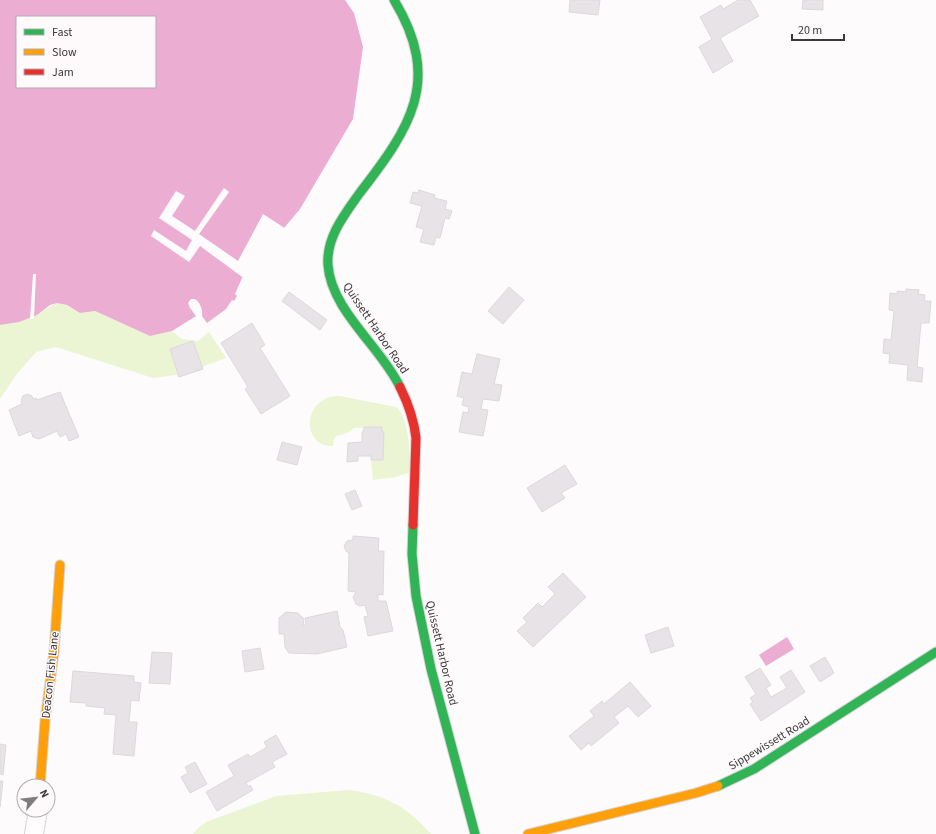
<svg xmlns="http://www.w3.org/2000/svg" width="936" height="834" viewBox="0 0 936 834" font-family="'Source Sans 3',sans-serif">
	<style>
		.green { fill: #ebf5d3 }
		.water { fill: #ecadd2; fill-rule: evenodd }
		.pier { fill: #fdfbfc }
		.building { fill: #e8e3e6; stroke: #ddd9db }
		.lines { fill: none; stroke-linecap: round; stroke-linejoin: round }
		.street-casing { stroke: #d8d3d6; stroke-width: 20 }
		.fast-casing { stroke: #d8d3d6; stroke-width: 11 }
		.slow-casing { stroke: #d8d3d6; stroke-width: 11 }
		.jam-casing { stroke: #d8d3d6; stroke-width: 11 }
		.street { stroke: #fffeff; stroke-width: 18 }
		.fast { stroke: #30b455; stroke-width: 9 }
		.slow { stroke: #ff9f0a; stroke-width: 9 }
		.jam { stroke: #e5322d; stroke-width: 9 }
		.labels { text-anchor: middle; stroke-width: 3; stroke-linejoin: round; paint-order: stroke }
		.street-label { font-size: 12px; fill: #3e363a; stroke: #fefafc }
	</style>
	<rect width="100%" height="100%" fill="#fdfbfc"/>
	<g class="green">
		<path d="M57,303L67,305L80,313L95,311L150,336L172,331L182,339L198,341L209,332L226,358L183,374L153,378L56,347L36,352L16,375L0,399V325C13,323 25,320 37,314C44,311 49,306 57,303Z"/>
		<path d="M334,396H340L396,407C409,416 410,456 411,472L396,477L373,480L371,460H383L384,432H382L381,427L354,428L349,432L337,436L334,439L333,446C304,447 300,403 334,396Z"/>
		<path d="M349,790C386,795 406,806 431,834H193L198,828L206,822L276,796Z"/>
	</g>
	<g class="water">
		<path d="M0,0H345L354,13L363,47L353,119L300,209L242,278L235,294L237,296L234,301L232,300L226,309L207,323L202,316C203,310 200,302 195,299H191L188,303L190,308L196,316L172,331L150,336L95,311L80,313L67,305L57,303L50,305L37,315L19,322L0,325ZM17,17H155V87H17Z"/>
		<polygon points="787,637 794,649 766,666 759,655"/>
	</g>
	<g class="pier">
		<polygon points="224,188 229,192 199,234 238,261 263,214 286,229 245,279 200,246 189,262 151,236 154,230 186,251 192,240 159,218 176,191 185,196 172,216 195,231"/>
		<polygon points="33,274 36,274 34,318 30,319"/>
	</g>
	<g class="building">
		<polygon points="570,0 600,0 598,15 569,12"/>
		<polygon points="738,0 750,0 759,16 720,38 733,61 713,73 699,47 712,39 700,17 721,5 723,9"/>
		<polygon points="803,0 823,0 823,10 802,9"/>
		<polygon points="419,190 435,195 434,198 447,201 445,209 452,211 449,219 445,218 440,238 436,237 434,245 420,242 424,229 416,227 422,206 410,203 413,192 418,193"/>
		<polygon points="509,287 524,300 503,324 488,311"/>
		<polygon points="906,289 919,290 918,294 925,295 924,301 931,301 929,323 921,323 917,367 923,368 922,382 907,380 908,365 889,363 890,354 883,353 884,339 891,340 894,311 889,310 890,293 897,294 897,291 906,292"/>
		<polygon points="289,292 327,320 320,330 282,301"/>
		<polygon points="252,323 265,345 260,348 290,396 261,414 245,389 248,387 221,343"/>
		<polygon points="193,341 203,369 179,377 170,349"/>
		<polygon points="477,354 500,359 494,384 502,385 499,401 483,399 481,409 488,410 483,436 459,432 463,412 468,413 469,407 462,405 464,398 457,396 462,372 472,374"/>
		<polygon points="60,392 79,437 69,441 66,434 60,437 57,431 39,439 33,437 31,431 19,436 9,410 22,404 21,401 23,396 27,394 32,396 33,399 36,398 37,400"/>
		<polygon points="364,427 382,427 382,432 384,432 383,460 371,460 371,456 358,456 358,461 347,462 348,443 362,442 362,432 363,432"/>
		<polygon points="282,442 302,447 297,465 277,460"/>
		<polygon points="565,465 577,484 561,493 565,498 542,512 527,488"/>
		<polygon points="355,490 362,506 352,510 345,494"/>
		<polygon points="353,536 379,538 378,551 384,551 383,595 378,594 378,601 386,601 393,631 368,636 364,617 368,616 365,605 360,606 356,604 353,597 356,592 348,591 349,553 346,551 344,546 347,541 353,540"/>
		<polygon points="563,573 586,597 533,647 517,631 527,622 523,618 538,603 542,607 555,594 548,587"/>
		<polygon points="337,611 340,627 343,630 347,647 317,654 289,653 285,647 284,634 279,634 279,618 286,612 298,613 304,619 303,625 306,625 305,618"/>
		<polygon points="668,627 674,646 651,653 645,635"/>
		<polygon points="260,648 264,669 245,672 242,651"/>
		<polygon points="152,652 172,653 170,684 149,683"/>
		<polygon points="825,657 834,673 820,682 810,666"/>
		<polygon points="760,668 771,685 766,688 771,697 787,688 780,677 791,670 805,692 761,721 750,704 753,702 750,698 756,694 745,677"/>
		<polygon points="73,671 134,676 134,682 141,683 139,701 131,700 129,722 137,722 134,756 113,754 116,715 104,714 105,708 86,706 86,703 70,702"/>
		<polygon points="630,682 651,706 638,717 628,706 614,717 619,723 591,746 589,743 581,750 569,736 594,716 590,711 602,701 604,704"/>
		<polygon points="276,735 287,754 272,762 275,767 246,783 248,787 250,785 253,790 217,811 206,792 234,776 228,765 248,754 250,757 267,747 264,742"/>
		<polygon points="0,744 6,745 3,775 0,774"/>
		<polygon points="195,762 207,784 190,793 181,777 188,773 185,767"/>
		<polygon points="0,781 3,781 0,807"/>
	</g>
	<g class="lines">
		<defs>
			<polyline id="street" points="34,834 38,810"/>
			<g id="fast">
				<path d="M394,0C443,81 410,128 359,194C344,215 326,238 328,265C331,310 381,347 400,387"/>
				<polyline points="413,525 412,554 416,596 431,669 475,834"/>
				<polyline points="718,786 754,769 936,652"/>
			</g>
			<g id="slow">
				<polyline points="40,786 45,721 54,652 60,565"/>
				<polyline points="528,834 696,793 718,786"/>
			</g>
			<path id="jam" d="M400,387C408,403 414,420 416,438L413,525"/>
		</defs>
		<use href="#street" class="street-casing"/>
		<use href="#fast" class="fast-casing"/>
		<use href="#slow" class="slow-casing"/>
		<use href="#jam" class="jam-casing"/>
		<use href="#street" class="street"/>
		<use href="#fast" class="fast"/>
		<use href="#slow" class="slow"/>
		<use href="#jam" class="jam"/>
	</g>
	<g class="labels">
		<g class="street-label">
			<text transform="translate(376 328) rotate(56)" y="4">Quissett Harbor Road</text>
			<text transform="translate(442 653) rotate(77)" y="4">Quissett Harbor Road</text>
			<text transform="translate(50 675) rotate(-84)" y="4">Deacon Fish Lane</text>
			<text transform="translate(769 743) rotate(-31)" y="4">Sippewissett Road</text>
		</g>
	</g>
	<rect x="16" y="16" width="140" height="72" fill="#fefafc" stroke="#b1acae"/>
	<rect x="24" y="29" width="20" height="6" fill="#30b455" stroke="#b1acae"/>
	<text x="52" y="36" font-size="12" fill="#3e363a">Fast</text>
	<rect x="24" y="49" width="20" height="6" fill="#ff9f0a" stroke="#b1acae"/>
	<text x="52" y="56" font-size="12" fill="#3e363a">Slow</text>
	<rect x="24" y="69" width="20" height="6" fill="#e5322d" stroke="#b1acae"/>
	<text x="52" y="76" font-size="12" fill="#3e363a">Jam</text>
	<g transform="translate(36 798) rotate(62)"><circle r="19" fill="#fefafc" stroke="#b1acae"/>
	<path d="M0-3L7 15L0 10L-7 15Z" fill="#817b7e"/>
	<text y="-6" font-size="11" font-weight="bold" text-anchor="middle" fill="#3e363a">N</text>
	</g>
	<path d="M792 34v6h52v-6" fill="none" stroke="#3e363a" stroke-width="2"/>
	<text x="798" y="34" font-size="12" fill="#3e363a" stroke="#fefafc" stroke-width="3" paint-order="stroke">20 m</text>
</svg>
